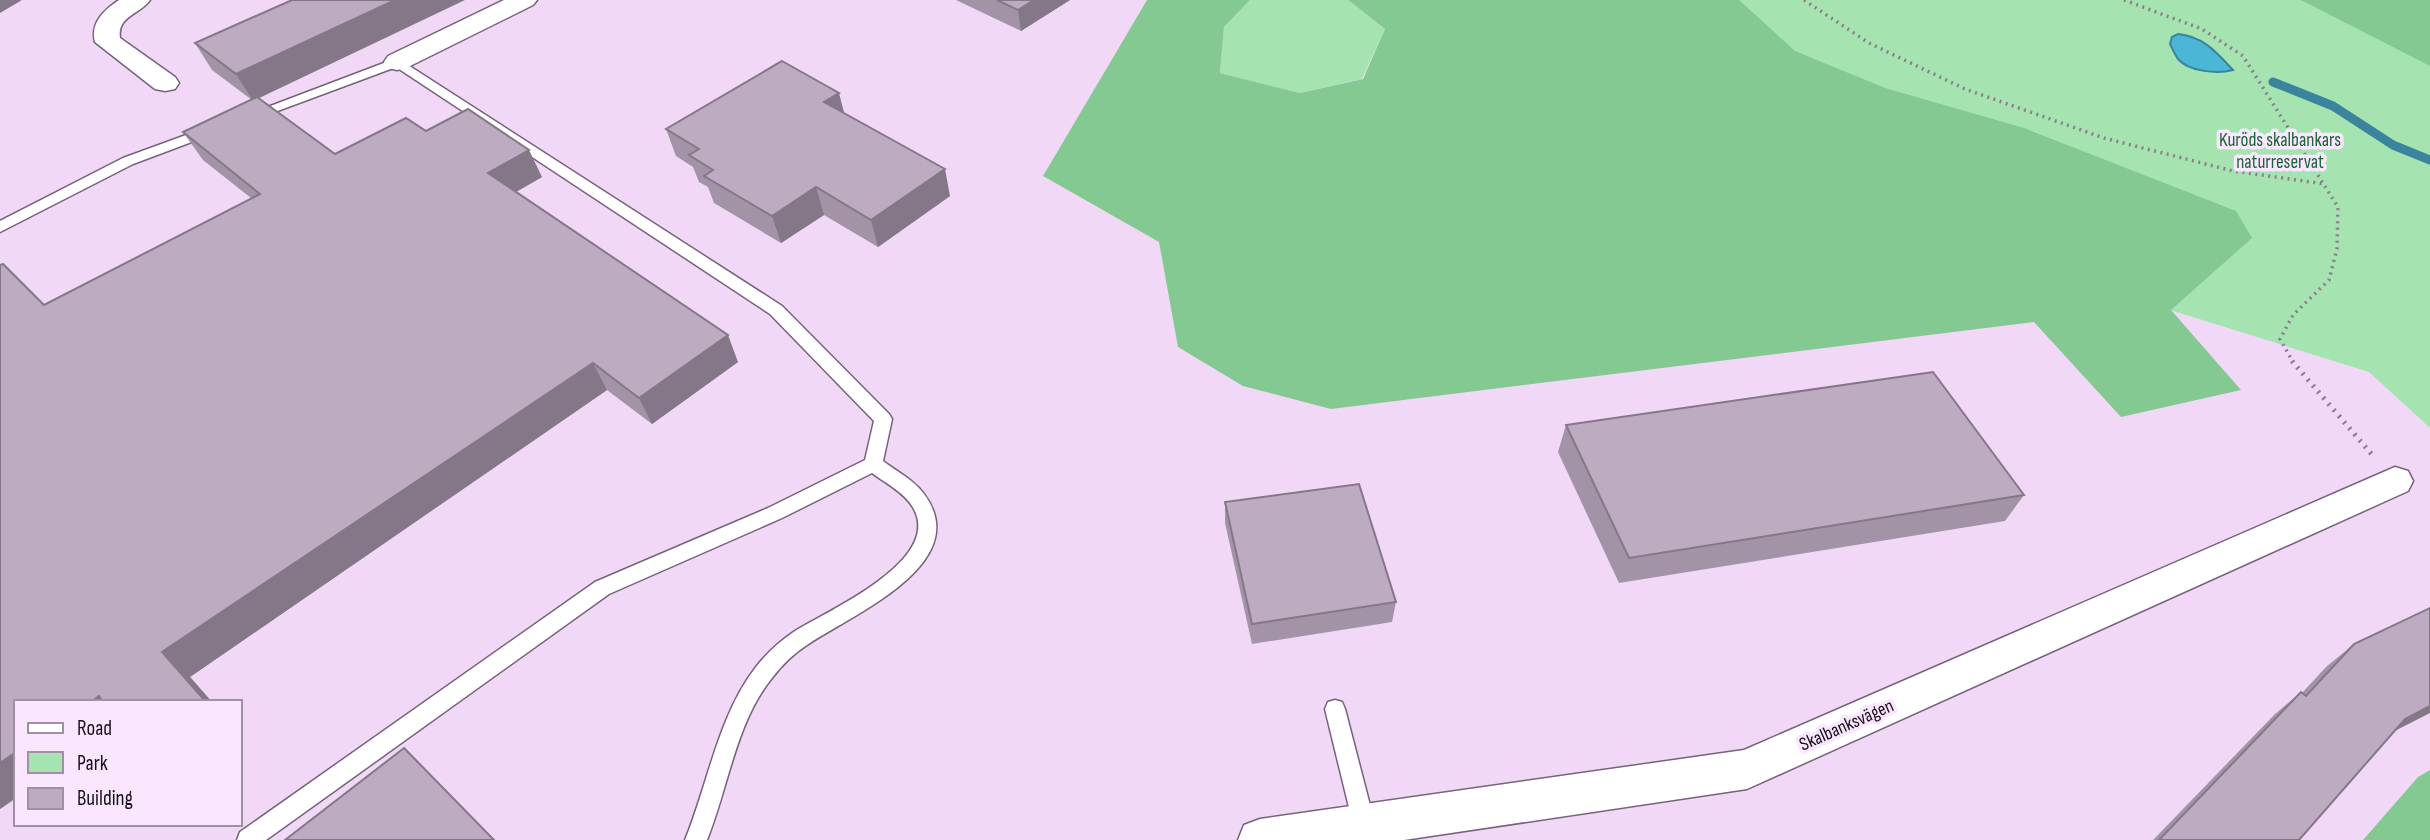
<svg xmlns="http://www.w3.org/2000/svg" width="2430" height="840" viewBox="0 0 2430 840" font-family="'Sofia Sans Condensed',sans-serif">
	<style>
		.built { fill: #f1d8f6; fill-rule: evenodd }
		.green { fill: #a5e3b0 }
		.forest { fill: #83c991 }
		.water { fill: #4bb6d5; stroke: #3b849d; stroke-width: 2 }
		.lines { fill: none; stroke-linecap: round; stroke-linejoin: round }
		.stream { stroke: #3b849d; stroke-width: 9 }
		.service-casing { stroke: #756479; stroke-width: 3 }
		.minor-casing { stroke: #756479; stroke-width: 3 }
		.path-far1 { stroke: #8c7e8f; stroke-width: 3.5; stroke-dasharray: 2 4.5; stroke-linecap: butt }
		.path { stroke: #8c7e8f; stroke-width: 5; stroke-dasharray: 2 6; stroke-linecap: butt }
		.service { fill: #fff; fill-rule: evenodd }
		.minor { fill: #fff; fill-rule: evenodd }
		.wall { fill: #a393a7 }
		.shaded-wall { fill: #847888 }
		.building { fill: #bdabc2; stroke: #847888; stroke-width: 2 }
		.labels { text-anchor: middle; stroke-width: 7; stroke-linejoin: round; paint-order: stroke }
		.park-label { font-size: 19px; fill: #1a6531; stroke: #fae6ff }
		.street-label { font-size: 19px; fill: #171019; stroke: #fae6ff }
	</style>
	<rect width="100%" height="100%" fill="#fae6ff"/>
	<path class="built" d="M0,0H1147L1043,176L1159,242L1178,347L2034,322L2170,310L2369,372L2430,428V770L2418,777L2363,840H0ZM16,702H240V824H16Z"/>
	<g class="green">
		<polygon points="1250,0 1348,0 1385,29 1362,79 1300,93 1220,73 1224,27"/>
		<polygon points="1688,0 2333,0 2430,41 2430,428 2369,372 2170,310 2203,281"/>
	</g>
	<g class="forest">
		<polygon points="1147,0 1250,0 1224,27 1220,73 1300,93 1363,79 1385,29 1348,0 1739,0 1795,51 1885,88 2024,128 2236,211 2252,238 2171,310 2241,390 2121,417 2034,322 1331,409 1243,386 1178,347 1159,242 1043,176"/>
		<polygon points="2301,0 2430,0 2430,66"/>
		<polygon points="2430,770 2430,840 2363,840 2418,777"/>
	</g>
	<path class="water" d="M2178,34C2203,36 2217,53 2233,70C2218,74 2189,72 2178,59C2175,55 2172,48 2170,44L2172,37Z"/>
	<g class="lines">
		<polyline class="stream" points="2273,82 2333,106 2393,145 2430,160"/>
		<defs>
			<g id="service">
				<path d="M397,58L782,306L889,414L892,419L883,461C896,471 914,480 924,494C976,564 849,616 807,645C793,654 782,665 772,678C736,722 728,788 707,840H685C708,784 718,716 756,667C767,653 780,641 795,631C829,610 951,557 910,503C900,490 884,482 872,473L782,518L609,594L266,840H237L240,832L595,582L768,508L865,460L874,421L770,314L396,67L256,119L251,120L244,116Z"/>
				<polygon points="208,127 213,128 213,134 133,164 0,232 0,221 123,158"/>
				<polygon points="1335,700 1342,702 1345,709 1379,840 1357,840 1325,709 1328,702"/>
			</g>
			<g id="minor">
				<path d="M119,0H150C139,15 117,16 120,38L175,77L179,83L175,89L165,91L155,89L95,42C90,23 104,10 119,0Z"/>
				<polygon points="504,0 537,0 533,5 406,68 397,70 388,68 384,62 388,56"/>
				<polygon points="2395,467 2408,471 2413,481 2408,491 1747,789 1404,840 1238,840 1244,825 1260,819 1744,750"/>
			</g>
		</defs>
		<use href="#service" class="service-casing"/>
		<use href="#minor" class="minor-casing"/>
		<g class="path-far1">
			<polyline points="1804,0 1869,43 1965,89 2104,138 2233,171 2325,184"/>
			<polyline points="2124,0 2202,29 2243,56 2338,207 2337,249 2329,280 2293,315 2280,339 2293,362"/>
		</g>
		<polyline class="path" points="2292,361 2374,457"/>
		<use href="#service" class="service"/>
		<use href="#minor" class="minor"/>
	</g>
	<g class="wall">
		<polygon points="292,0 258,98 335,154 426,131 542,177 516,192 738,362 652,424 607,390 190,677 212,702 16,702 16,798 0,809 0,265 44,305 251,198 203,160 183,132 252,100 212,70 195,43"/>
		<polygon points="956,0 1070,0 1021,31"/>
		<polygon points="844,113 950,196 878,247 824,215 781,243 714,203 708,187 699,182 693,167 676,156 666,129"/>
		<polygon points="1566,425 2024,495 2005,521 1619,583 1558,452"/>
		<polygon points="1225,502 1396,602 1392,622 1252,644 1225,523"/>
		<polygon points="2354,644 2395,731 2299,840 2153,840 2274,715 2301,692 2302,693 2326,667"/>
	</g>
	<g class="shaded-wall">
		<polygon points="0,0 22,0 0,13"/>
		<polygon points="395,0 465,0 253,101 236,74"/>
		<polygon points="1034,0 1070,0 1021,31 1018,10"/>
		<polygon points="839,93 846,120 824,102"/>
		<polygon points="529,150 542,177 502,200 488,173"/>
		<polygon points="945,169 950,196 878,247 871,220"/>
		<polygon points="816,187 824,215 781,243 772,216"/>
		<polygon points="728,335 738,362 652,424 639,398"/>
		<polygon points="593,363 607,390 190,677 212,702 206,702 162,652"/>
		<polygon points="99,696 106,702 91,702"/>
		<polygon points="2430,706 2430,713 2375,741 2405,719"/>
		<polygon points="16,752 16,798 0,809 0,763"/>
	</g>
	<g class="building">
		<polygon points="292,0 395,0 236,74 195,43"/>
		<polygon points="997,0 1034,0 1018,10"/>
		<polygon points="782,61 839,93 824,102 945,169 871,220 816,187 772,216 704,176 713,170 689,155 699,149 666,129"/>
		<polygon points="257,97 335,154 406,118 426,131 468,109 529,150 488,173 728,335 639,398 593,363 162,652 206,702 103,702 99,696 91,702 16,702 16,752 0,763 0,265 3,264 44,305 260,194 183,132"/>
		<polygon points="1933,372 2024,495 1629,558 1566,425"/>
		<polygon points="1359,484 1396,602 1252,624 1225,502"/>
		<polygon points="2430,608 2430,706 2405,719 2299,840 2159,840 2301,692 2306,696 2354,644"/>
		<polygon points="404,748 494,840 285,840"/>
	</g>
	<g class="labels">
		<g class="park-label">
			<text x="2280" y="146">Kuröds skalbankars<tspan x="2280" dy="22">naturreservat</tspan></text>
		</g>
		<g class="street-label">
			<text transform="translate(1846 724) rotate(-24)" y="7">Skalbanksvägen</text>
		</g>
	</g>
	<rect x="14" y="700" width="228" height="126" fill="#fae6ff" stroke="#9f90a3" stroke-width="2"/>
	<rect x="28" y="723" width="35" height="10" fill="#ffffff" stroke="#9f90a3" stroke-width="2"/>
	<text x="77" y="735" font-size="21" fill="#171019">Road</text>
	<rect x="28" y="752" width="35" height="21" fill="#a5e3b0" stroke="#9f90a3" stroke-width="2"/>
	<text x="77" y="770" font-size="21" fill="#171019">Park</text>
	<rect x="28" y="788" width="35" height="21" fill="#bdabc2" stroke="#9f90a3" stroke-width="2"/>
	<text x="77" y="805" font-size="21" fill="#171019">Building</text>
</svg>
